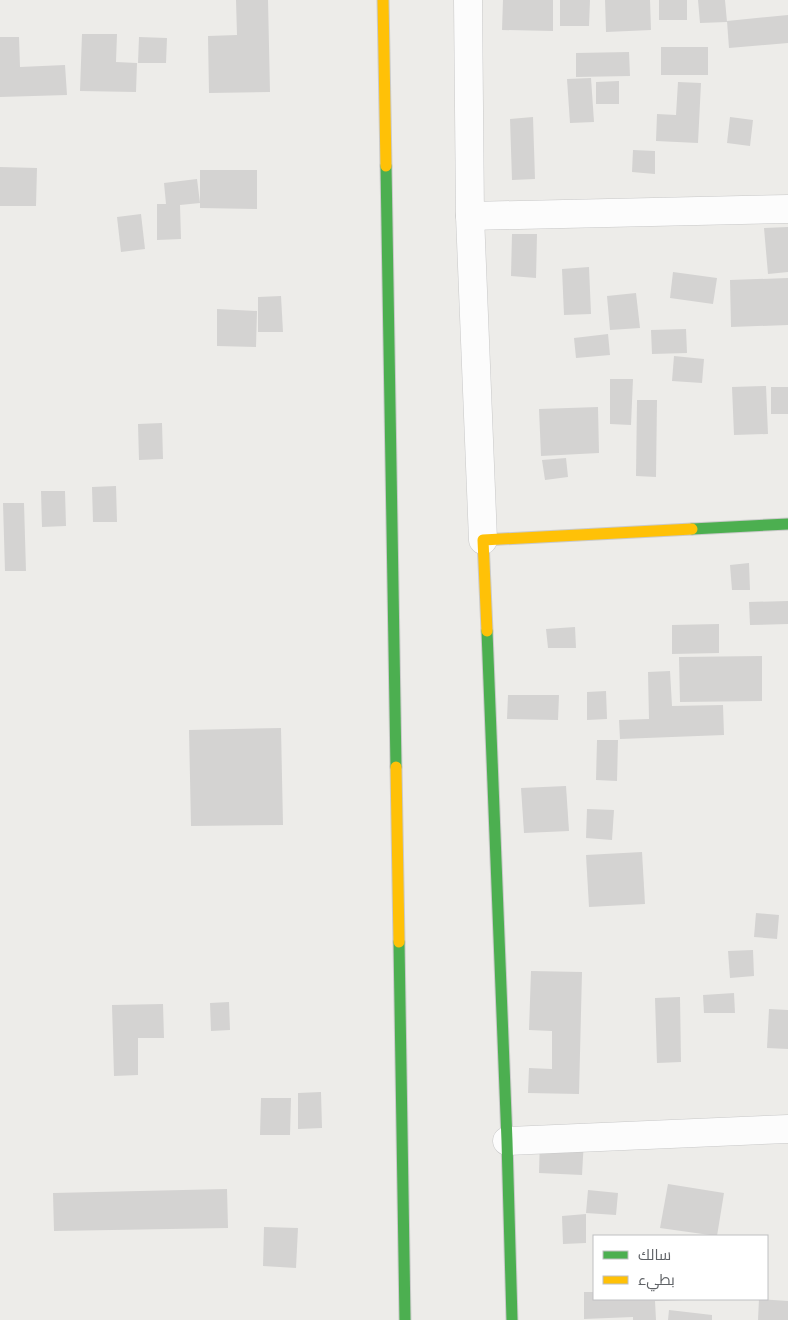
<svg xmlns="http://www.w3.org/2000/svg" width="788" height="1320" viewBox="0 0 788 1320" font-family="'Titillium Web',Cairo,sans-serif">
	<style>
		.building { fill: #d4d3d2 }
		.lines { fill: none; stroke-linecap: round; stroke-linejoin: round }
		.street-casing { stroke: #c8c8c8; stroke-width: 29 }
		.fast-casing { stroke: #cacaca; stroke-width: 13 }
		.slow-casing { stroke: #cacaca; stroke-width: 13 }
		.street { stroke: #fcfcfc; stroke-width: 28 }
		.fast { stroke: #4caf50; stroke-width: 11 }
		.slow { stroke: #ffc107; stroke-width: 11 }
	</style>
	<rect width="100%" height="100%" fill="#edece9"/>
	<g class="building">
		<polygon points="236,0 268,0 270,92 209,93 208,36 237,35"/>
		<polygon points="503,0 553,0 553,31 502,30"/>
		<polygon points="560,0 590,0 589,26 560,26"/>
		<polygon points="605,0 650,0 651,30 606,32"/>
		<rect x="659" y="0" width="28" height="20"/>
		<polygon points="698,0 725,0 727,22 700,23"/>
		<polygon points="788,15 788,43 729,48 727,21"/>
		<polygon points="82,34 117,34 116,62 137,63 136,92 80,91"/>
		<polygon points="0,37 19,37 20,67 65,65 67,95 0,97"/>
		<polygon points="139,37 167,38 166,63 138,63"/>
		<rect x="661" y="47" width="47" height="28"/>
		<polygon points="629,52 630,76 576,77 576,53"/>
		<polygon points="591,78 594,122 570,123 567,79"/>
		<polygon points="619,81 619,104 596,104 596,82"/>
		<polygon points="678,82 701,83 698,143 656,141 657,114 676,115"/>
		<polygon points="533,117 535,179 512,180 510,119"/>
		<polygon points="730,117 753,120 750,146 727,143"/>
		<polygon points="633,150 655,151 655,174 632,172"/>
		<polygon points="0,167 37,168 36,206 0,206"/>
		<polygon points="200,170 257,170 257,209 200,208"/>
		<polygon points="197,179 200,203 180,205 181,239 157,240 157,204 166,204 164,183"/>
		<polygon points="141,214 145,249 121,252 117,217"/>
		<polygon points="788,227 788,272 768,274 764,228"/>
		<polygon points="512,234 537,234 536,278 511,276"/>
		<polygon points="589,267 591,314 564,315 562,269"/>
		<polygon points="673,272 717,278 713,304 670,298"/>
		<polygon points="788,278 788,325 731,327 730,280"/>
		<polygon points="636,293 640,328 610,330 607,296"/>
		<polygon points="281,296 283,332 258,332 258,297"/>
		<polygon points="217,309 257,311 256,347 217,346"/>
		<polygon points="686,329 687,353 652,354 651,330"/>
		<polygon points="608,334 610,355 576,358 574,338"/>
		<polygon points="674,356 704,359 702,383 672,381"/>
		<polygon points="610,379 633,379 631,425 610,424"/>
		<polygon points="766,386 768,434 734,435 732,387"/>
		<rect x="771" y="387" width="17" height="27"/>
		<polygon points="637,400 657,400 656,477 636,476"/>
		<polygon points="598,407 599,453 541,456 539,409"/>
		<polygon points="162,423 163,459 139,460 138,424"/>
		<polygon points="566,458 568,477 545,480 542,460"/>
		<polygon points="116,486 117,522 93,522 92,487"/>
		<polygon points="41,491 65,491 66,526 42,527"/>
		<polygon points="3,503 24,503 26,571 5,571"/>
		<polygon points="749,563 750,590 732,590 730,565"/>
		<polygon points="788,601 788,624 750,625 749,602"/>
		<polygon points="719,624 719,653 672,654 672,625"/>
		<polygon points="575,627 576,648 548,648 546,629"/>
		<polygon points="762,656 762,701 680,702 679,657"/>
		<polygon points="670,671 672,706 723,705 724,735 620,739 619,720 649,719 648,672"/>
		<polygon points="606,691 607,719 587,720 587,692"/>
		<polygon points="508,695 559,695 558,720 507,719"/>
		<polygon points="281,728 283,825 191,826 189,730"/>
		<polygon points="597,740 618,740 617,781 596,780"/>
		<polygon points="566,786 569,831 524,833 521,788"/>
		<polygon points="587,809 614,810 612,840 586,838"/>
		<polygon points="642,852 645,904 589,907 586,855"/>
		<polygon points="756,913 779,915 777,939 754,937"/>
		<polygon points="753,950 754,976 730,978 728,951"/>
		<polygon points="531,971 582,972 579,1094 528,1093 529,1068 552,1069 552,1031 529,1030"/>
		<polygon points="734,993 735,1013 704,1013 703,995"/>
		<polygon points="680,997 681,1062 657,1063 655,998"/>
		<polygon points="229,1002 230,1030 211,1031 210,1003"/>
		<polygon points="163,1004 164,1038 138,1038 138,1075 114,1076 112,1005"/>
		<polygon points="769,1009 788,1010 788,1049 767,1048"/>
		<polygon points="321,1092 322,1128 298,1129 298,1093"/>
		<polygon points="261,1098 291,1098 290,1135 260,1135"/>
		<polygon points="540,1137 584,1139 582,1175 539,1173"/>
		<polygon points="668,1184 724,1193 717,1236 660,1228"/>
		<polygon points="227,1189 228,1228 54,1231 53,1193"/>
		<polygon points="588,1190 618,1193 616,1215 586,1213"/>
		<polygon points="586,1214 586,1243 563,1244 562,1216"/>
		<polygon points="264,1227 298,1228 296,1268 263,1266"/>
		<polygon points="584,1292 594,1292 594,1299 683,1299 683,1300 655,1301 656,1320 633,1320 633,1317 584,1319"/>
		<polygon points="759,1299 788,1301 788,1320 758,1320"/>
		<polygon points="669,1310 712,1315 712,1320 668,1320"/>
	</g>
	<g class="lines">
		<defs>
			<g id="street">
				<polyline points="468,0 470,216 483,540"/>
				<polyline points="470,216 788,209"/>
				<polyline points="507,1141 788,1129"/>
			</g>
			<g id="fast">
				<polyline points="386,166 396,767"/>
				<polyline points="692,529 788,524"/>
				<polyline points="487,631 507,1141 512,1320"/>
				<polyline points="399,942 405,1320"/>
			</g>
			<g id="slow">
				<polyline points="383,0 386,166"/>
				<polyline points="487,631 483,540 692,529"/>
				<polyline points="396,767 399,942"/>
			</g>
		</defs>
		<use href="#street" class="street-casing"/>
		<use href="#fast" class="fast-casing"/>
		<use href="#slow" class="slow-casing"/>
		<use href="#street" class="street"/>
		<use href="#fast" class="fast"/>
		<use href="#slow" class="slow"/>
	</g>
	<rect x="593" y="1235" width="175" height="65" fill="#ffffff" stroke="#bfc0c2"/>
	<rect x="603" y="1251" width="25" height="8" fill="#4caf50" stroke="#bfc0c2"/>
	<text x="638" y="1260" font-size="15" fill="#5f6266">سالك</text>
	<rect x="603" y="1276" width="25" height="8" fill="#ffc107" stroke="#bfc0c2"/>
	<text x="638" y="1285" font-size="15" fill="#5f6266">بطيء</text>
</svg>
